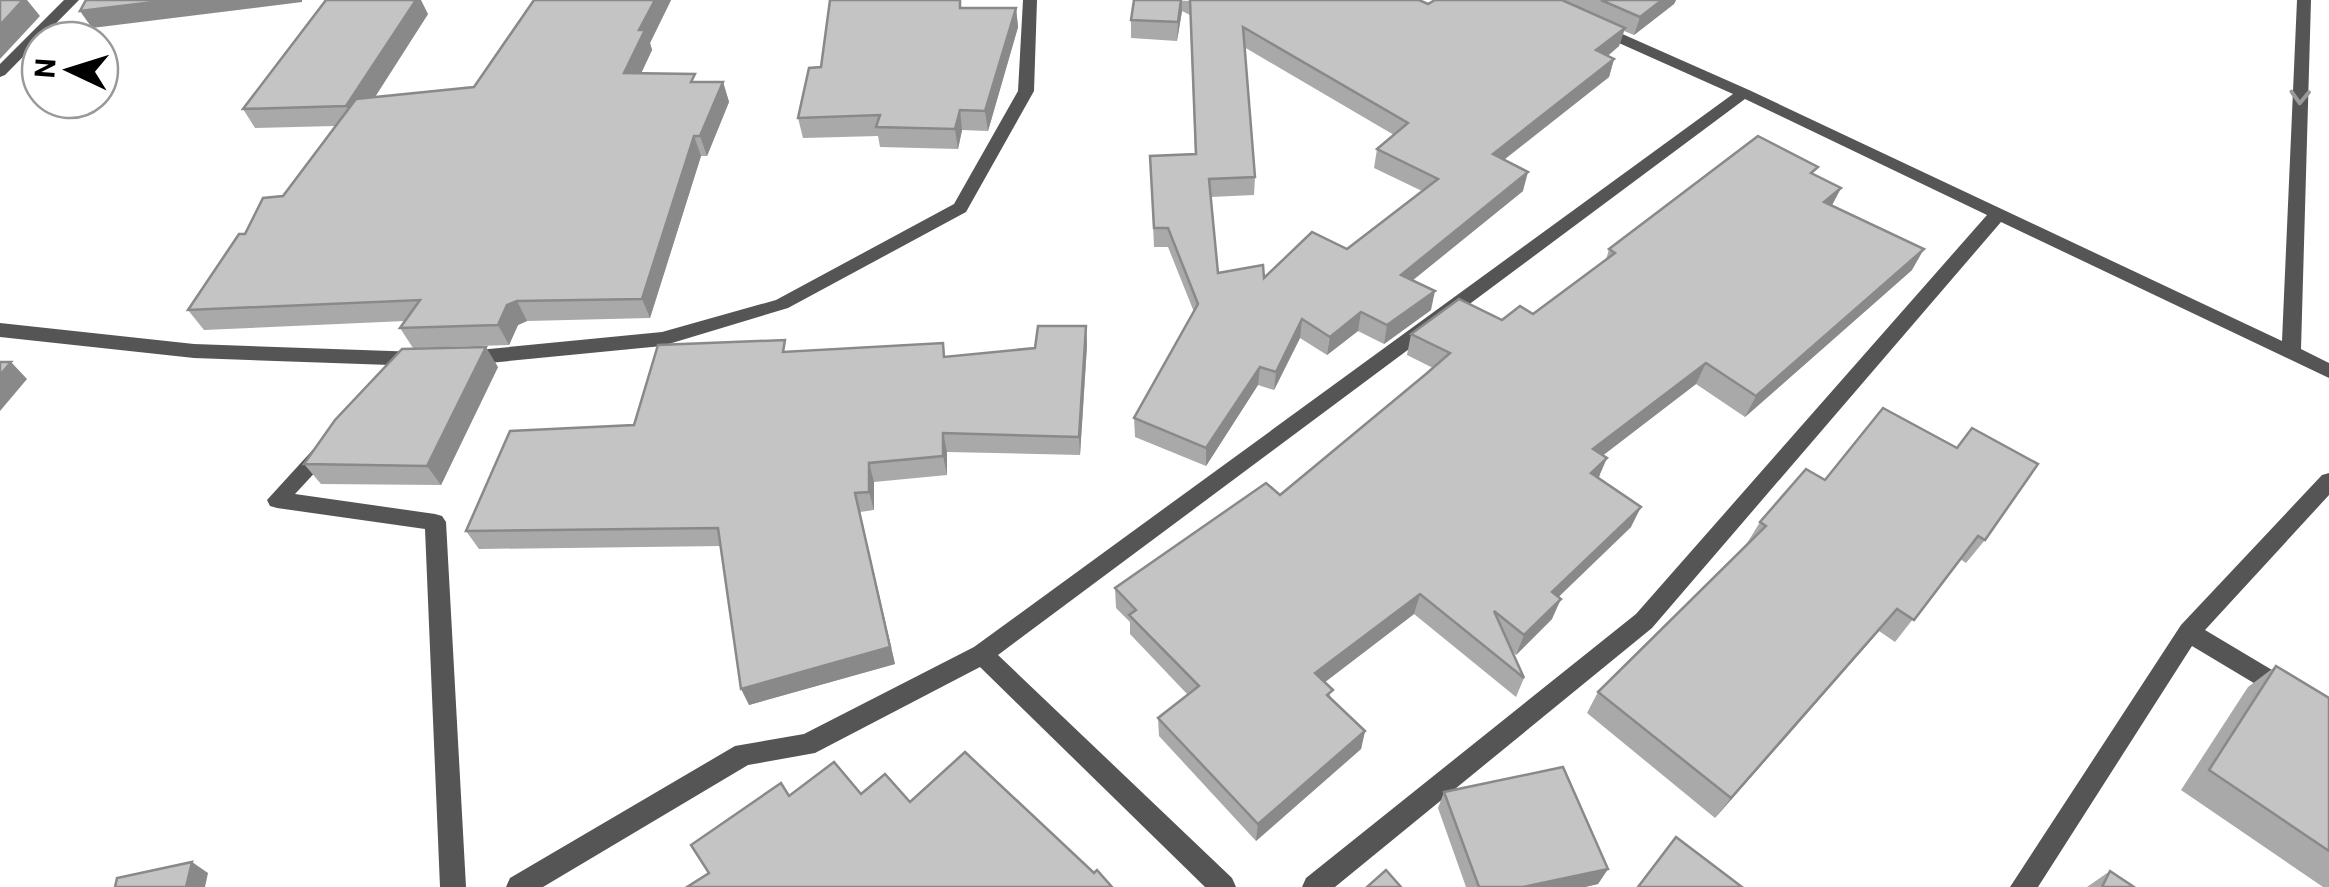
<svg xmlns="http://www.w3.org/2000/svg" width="2329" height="887" viewBox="0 0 2329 887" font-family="Roboto,sans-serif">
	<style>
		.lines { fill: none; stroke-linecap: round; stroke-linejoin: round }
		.minor { fill: #555; fill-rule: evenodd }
		.wall { fill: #a9a9a9; fill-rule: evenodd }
		.shaded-wall { fill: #898989 }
		.building { fill: #c4c4c4; stroke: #898989; stroke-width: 2.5; fill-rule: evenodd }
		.oneway { stroke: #999 }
	</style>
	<rect width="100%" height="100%" fill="#fff"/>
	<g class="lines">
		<g class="minor">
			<polygon points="64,0 79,0 5,75 0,77 0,64"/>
			<polygon points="1023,0 1037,0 1034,91 966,212 788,308 662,346 468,365 461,363 459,358 461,353 468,351 662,332 776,300 954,204 1018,91"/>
			<polygon points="2297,0 2311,0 2301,349 2329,363 2329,378 2001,222 1652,628 1335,887 1302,887 1306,878 1636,614 1987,215 1745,99 998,655 1232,878 1236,887 1205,887 980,667 815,753 748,765 543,887 506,887 510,878 735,746 804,734 974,647 1733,94 1592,31 1592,25 1602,25 1749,90 2282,341"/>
			<polygon points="0,323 194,344 419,352 428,359 419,366 194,358 0,337"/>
			<polygon points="326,440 333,443 336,448 333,453 295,494 435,514 442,516 446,522 466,887 440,887 425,529 277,508 270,506 267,500 319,443"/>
			<polygon points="2329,473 2329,495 2205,630 2329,704 2329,728 2192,646 2038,887 2010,887 2181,625 2322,475"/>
		</g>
	</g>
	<g class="wall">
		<polygon points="534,0 671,0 650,43 652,50 641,73 698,82 723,82 729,102 707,156 701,156 650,318 527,321 518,325 509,345 413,348 400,328 405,321 204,330 188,310 245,234 283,196 335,126 255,128 243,109 428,14 375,97 474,87"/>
		<path d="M1134,0L1428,4L1435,0H1676L1674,4L1634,35L1624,31L1619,46L1608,56L1614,59L1609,77L1504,160L1523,191L1413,280L1431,310L1384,344L1358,331L1327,355L1300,338L1274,390L1258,385L1206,466L1135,437L1134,418L1194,312L1168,247H1154L1150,156L1195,154L1190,15L1182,11L1177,41L1131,38V20ZM1244,47L1394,135L1377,149L1374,168L1422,191L1347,249L1264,278L1218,273L1211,197L1254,195L1255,177Z"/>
		<polygon points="963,8 1016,8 1018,27 988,131 962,130 958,149 880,147 878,136 803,138 798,118 821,67"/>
		<polygon points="1814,174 1841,188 1832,205 1912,270 1745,417 1696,384 1603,455 1599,478 1631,527 1558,597 1552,619 1516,655 1512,651 1524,678 1516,697 1414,614 1325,682 1331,698 1365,731 1361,749 1256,841 1159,736 1158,718 1188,695 1130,634 1130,622 1116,608 1115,588 1280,495 1433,368 1407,355 1411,334 1533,314 1606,260 1609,249"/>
		<polygon points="1086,326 1087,345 1080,455 947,452 947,475 874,482 874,510 860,512 895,664 749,705 721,546 479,549 466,531 634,425 789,351 946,357 1035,348"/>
		<polygon points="498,367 441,485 321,484 304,464"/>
		<polygon points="1883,408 1985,540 1966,563 1960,559 1895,642 1879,631 1715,818 1587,713 1598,692 1746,545 1760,522 1825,480"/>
		<polygon points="2276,666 2329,698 2329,887 2323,887 2181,790 2248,687"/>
		<polygon points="1444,792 1608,869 1598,884 1585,887 1466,887 1438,808"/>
		<polygon points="2110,871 2134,887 2087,887"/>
	</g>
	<g class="shaded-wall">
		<polygon points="23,0 27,0 40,16 0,59 0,25"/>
		<polygon points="170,0 302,0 302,2 92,28 80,11"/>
		<polygon points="416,0 421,0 428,14 357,125 346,106"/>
		<polygon points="655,0 671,0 650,43 652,50 632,93 624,73 639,30"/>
		<polygon points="1181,0 1182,11 1177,41 1178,22"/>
		<polygon points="1662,0 1676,0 1674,4 1634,35 1640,17"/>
		<polygon points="1016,8 1018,27 988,131 985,111"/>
		<polygon points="1625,28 1619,46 1591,69 1596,50"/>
		<polygon points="1614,59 1609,77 1488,172 1493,154"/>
		<polygon points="723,82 729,102 707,156 700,136"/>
		<polygon points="960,110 962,130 958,149 955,129"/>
		<polygon points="694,136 701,156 650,318 642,299"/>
		<polygon points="1528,172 1523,191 1397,293 1401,275"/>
		<polygon points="1841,188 1830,209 1824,202"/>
		<polygon points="1924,249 1912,270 1745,417 1756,396"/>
		<polygon points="1435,291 1431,310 1384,344 1387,325"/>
		<polygon points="517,301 527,321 518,325 509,345 498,325 507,305"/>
		<polygon points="1361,312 1358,331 1327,355 1330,337"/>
		<polygon points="1302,319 1300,338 1274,390 1276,372"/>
		<polygon points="1086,326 1087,345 1080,455 1079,437"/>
		<polygon points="486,347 498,367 441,485 427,466"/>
		<polygon points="11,362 27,379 0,411 0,375"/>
		<polygon points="1706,363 1696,384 1584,470 1593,449"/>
		<polygon points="1260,367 1258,385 1206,466 1206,448"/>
		<polygon points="943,433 947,452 947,475 943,456"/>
		<polygon points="1607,458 1598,479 1591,473"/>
		<polygon points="869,463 874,482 874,510 869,492"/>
		<polygon points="855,493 895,664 749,705 741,689"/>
		<polygon points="1641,507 1631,527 1543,612 1552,592"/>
		<polygon points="1420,594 1414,614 1312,692 1315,673"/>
		<polygon points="1561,599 1552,619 1516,655 1524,635"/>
		<polygon points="1897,609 1879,631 1715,818 1731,798"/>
		<polygon points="1365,731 1361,749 1256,841 1258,824"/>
		<polygon points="192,862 208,873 205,887 186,887"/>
		<polygon points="1608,869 1598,884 1585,887 1523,887"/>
	</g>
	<g class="building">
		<polygon points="0,0 23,0 0,25"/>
		<polygon points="86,0 170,0 80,11"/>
		<polygon points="326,0 416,0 346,106 243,109"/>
		<polygon points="534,0 655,0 639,30 645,30 624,73 695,74 691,82 723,82 700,136 694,136 642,299 517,301 507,305 498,325 400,328 420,300 188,310 239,234 245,234 263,198 283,196 356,99 474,87"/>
		<polygon points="830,0 960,0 960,8 1016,8 985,111 960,110 955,129 876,127 880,115 798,118 809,68 821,67"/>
		<polygon points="1134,0 1181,0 1178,22 1131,20"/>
		<path d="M1190,0H1419L1428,4L1435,0H1562L1625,28L1596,50L1614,59L1493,154L1528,172L1401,275L1435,291L1387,325L1361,312L1330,337L1302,319L1276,372L1260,367L1206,448L1134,418L1198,304L1168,228H1154L1150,156L1196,154ZM1243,27L1408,123L1377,149L1438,179L1347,249L1312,232L1264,278L1263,265L1218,273L1209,179L1255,177Z"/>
		<polygon points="1601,0 1662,0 1640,17"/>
		<polygon points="1758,136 1818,167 1811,173 1841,188 1824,202 1924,249 1756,396 1706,363 1593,449 1607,458 1591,473 1641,507 1552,592 1561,599 1524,635 1494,611 1524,678 1420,594 1315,673 1333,690 1327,695 1365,731 1258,824 1158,718 1199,686 1129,615 1136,610 1115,588 1266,483 1280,495 1426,374 1450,353 1411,334 1459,299 1502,320 1520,306 1533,314 1615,253 1609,249"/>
		<polygon points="1038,326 1086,326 1079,437 943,433 943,456 869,463 869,492 855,493 890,647 741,689 718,528 466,531 510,431 634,425 658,345 785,340 783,352 943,343 944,357 1035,348"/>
		<polygon points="486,347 427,466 304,464 335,420 402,349"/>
		<polygon points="0,362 11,362 0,375"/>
		<polygon points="1883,408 1957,448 1972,428 2038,464 1985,540 1978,536 1914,620 1897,609 1731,798 1598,692 1766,526 1760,522 1806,469 1825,480"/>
		<polygon points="2276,666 2329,698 2329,851 2209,770"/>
		<polygon points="965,752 1094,873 1097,870 1112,887 687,887 709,873 691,845 781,783 789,796 834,762 861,794 885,774 910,802"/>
		<polygon points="1563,767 1608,869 1523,887 1479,887 1444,792"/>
		<polygon points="1676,837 1742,887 1638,887"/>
		<polygon points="192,862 186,887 115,887 117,878"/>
		<polygon points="1386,870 1401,887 1367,887"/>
		<polygon points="2110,871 2134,887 2102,887"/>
	</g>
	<defs><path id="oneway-chevron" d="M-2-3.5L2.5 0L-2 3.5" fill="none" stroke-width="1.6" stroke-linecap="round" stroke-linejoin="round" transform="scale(2.5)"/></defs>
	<use class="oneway" href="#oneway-chevron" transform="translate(2300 97) rotate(92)"/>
	<g transform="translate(70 70) rotate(274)"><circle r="48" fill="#ffffff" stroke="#999999" stroke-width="2.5"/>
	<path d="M0-8L18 38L0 25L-18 38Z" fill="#000000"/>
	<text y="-15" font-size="28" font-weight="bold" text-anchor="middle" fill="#000000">N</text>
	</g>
</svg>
